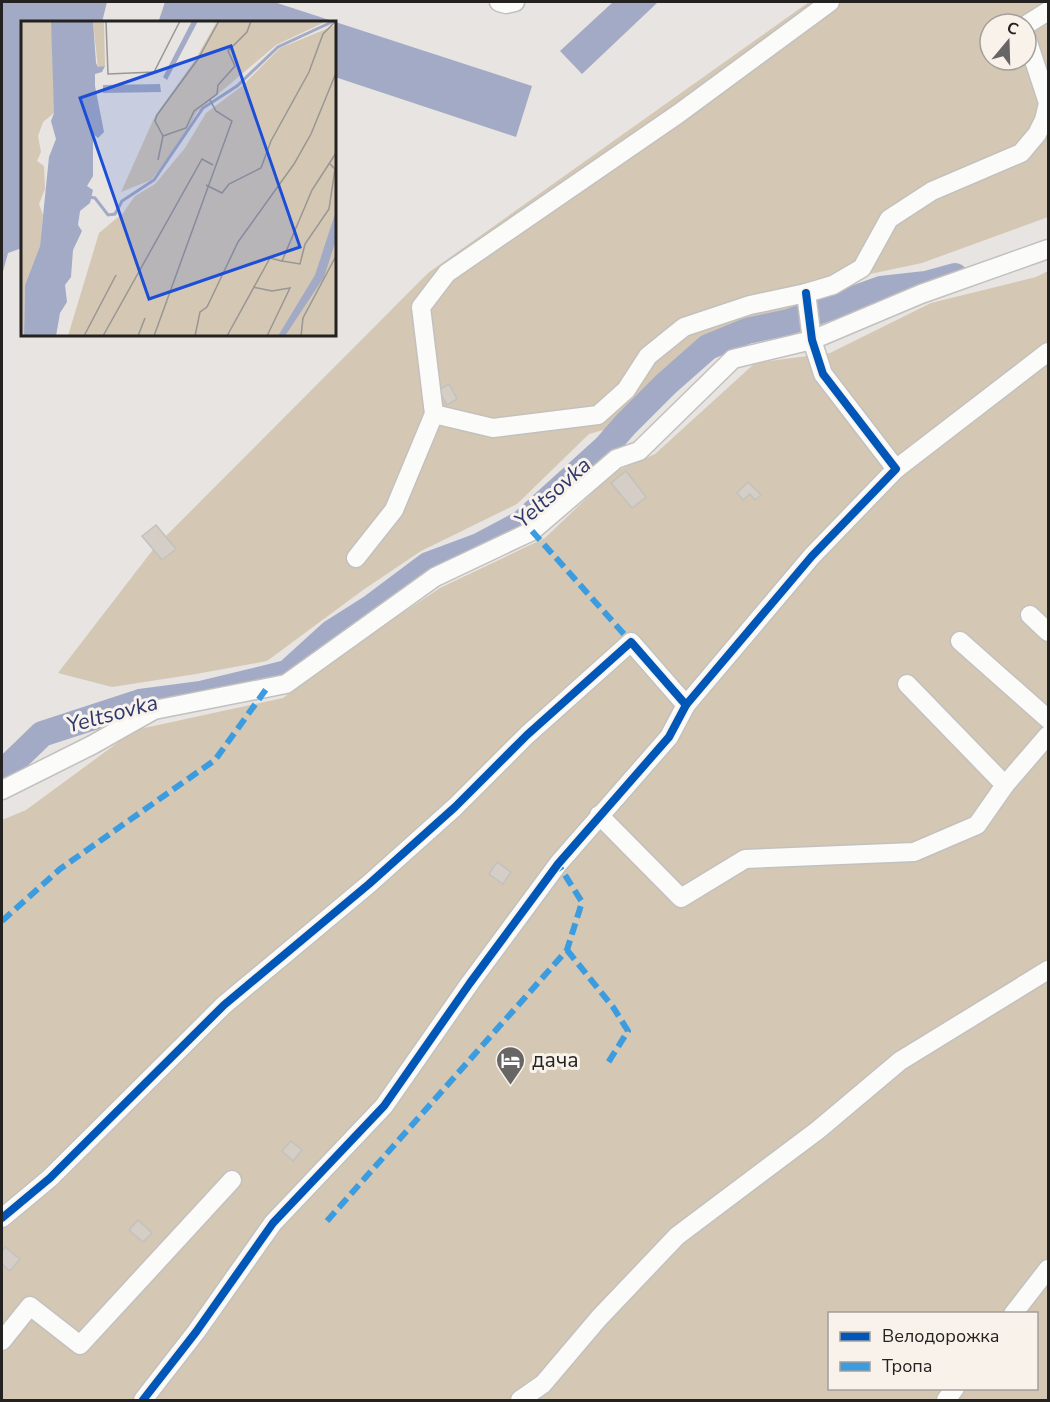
<svg xmlns="http://www.w3.org/2000/svg" width="1050" height="1402" viewBox="0 0 1050 1402" font-family="'Nunito Sans',sans-serif">
	<style>
		.green { fill: #d4c7b4; fill-rule: evenodd }
		.water { fill: #a2aac5 }
		.lines { fill: none; stroke-linecap: round; stroke-linejoin: round }
		.river { stroke: #a2aac5; stroke-width: 26 }
		.building { fill: #d5cec6; stroke: #c3c1be; stroke-width: 1.5 }
		.minor-casing { stroke: #c3c1be; stroke-width: 21 }
		.minor { stroke: #fbfbfa; stroke-width: 18 }
		.quiet { stroke: #3c9ce0; stroke-width: 6; stroke-dasharray: 12 6; stroke-linecap: butt }
		.cycleway-casing { stroke: #f8f2eb; stroke-width: 11 }
		.cycleway { stroke: #0057b8; stroke-width: 8 }
		.labels { text-anchor: middle; stroke-width: 6; stroke-linejoin: round; paint-order: stroke }
		.poi-label { font-size: 21px; fill: #242220; stroke: #f8f2eb; text-anchor: start }
		.water-label { font-size: 22px; font-style: italic; fill: #2d396d; stroke: #f8f2eb }
		.inset-river { fill: none; stroke: #a2aac5; stroke-width: 3 }
		.inset-road { fill: none; stroke: #999694; stroke-width: 1.5 }
		.view { fill: #1d4ed8; fill-opacity: 0.15; stroke: #1d4ed8; stroke-width: 3 }
		.inset-edge { fill: none; stroke: #242220; stroke-width: 3 }
	</style>
	<rect width="100%" height="100%" fill="#e7e4e1"/>
	<g class="green">
		<path d="M809,2H1048V217L922,263L865,275L817,308L772,324L700,340L652,385L621,425L589,434L517,504L421,551L363,590L267,661L196,674L112,687L58,673L155,547L428,273ZM990,24H1026V60H990Z"/>
		<path d="M1048,271V1400H2V820L26,810L135,730L283,698L350,648L440,588L545,538L614,472L655,454L755,363L830,353L931,303L1036,277ZM830,1314H1036V1388H830Z"/>
	</g>
	<g class="water">
		<polygon points="2,2 107,2 102,22 22,22 22,248 8,253 2,275"/>
		<polygon points="165,2 274,2 532,86 516,137 335,77 334,22 168,22 159,20"/>
		<polygon points="613,2 658,2 582,74 560,51"/>
	</g>
	<g class="lines">
		<polyline class="river" points="2,782 11,764 42,734 140,702 201,694 287,673 331,633 372,607 428,565 479,546 522,523 605,448 626,424 666,384 708,347 747,331 789,322 881,289 926,284 955,276"/>
	</g>
	<g class="building">
		<polygon points="449,384 457,399 447,405 438,390"/>
		<polygon points="626,471 646,497 632,508 611,483"/>
		<polygon points="748,482 761,495 755,500 750,494 743,500 737,493"/>
		<polygon points="156,525 176,549 162,560 142,536"/>
		<polygon points="497,862 511,872 503,884 489,874"/>
		<polygon points="291,1141 302,1150 293,1161 282,1151"/>
		<polygon points="138,1220 152,1233 143,1242 129,1230"/>
		<polygon points="5,1247 20,1259 10,1271 2,1264 2,1251"/>
	</g>
	<g class="lines">
		<defs>
			<g id="minor">
				<polyline points="499,2 506,4 515,2"/>
				<polyline points="1026,25 1048,11"/>
				<polyline points="434,414 493,428 598,415 626,390 648,356 684,327 750,305 806,293 833,285 862,268 889,219 932,191 1021,153 1037,134 1044,120 1048,103 1026,36"/>
				<polyline points="896,469 1048,352"/>
				<polyline points="356,558 394,510 434,414 421,307 447,273 678,114 830,2"/>
				<polyline points="1030,615 1048,632"/>
				<polyline points="960,641 1048,719"/>
				<polyline points="907,684 1005,785"/>
				<polyline points="2,790 92,745 154,710 286,684 435,577 532,531 616,459 639,451 733,359 812,340 921,294 1048,249"/>
				<polyline points="599,815 681,898 745,859 914,852 977,825 1005,785 1048,735"/>
				<polyline points="2,1218 50,1178 224,1005 369,884 455,807 527,735 631,642 686,705"/>
				<polyline points="1013,1314 1048,1269"/>
				<polyline points="2,1341 30,1306 80,1345 232,1180"/>
				<polyline points="143,1400 196,1332 273,1223 384,1106 470,983 558,864 669,737 686,705 812,556 896,469 823,374 812,340 806,293"/>
				<polyline points="520,1400 543,1384 599,1318 677,1236 818,1130 900,1061 1048,970"/>
				<polyline points="946,1400 955,1388"/>
			</g>
		</defs>
		<use href="#minor" class="minor-casing"/>
		<use href="#minor" class="minor"/>
		<g class="quiet">
			<polyline points="532,531 631,642"/>
			<polyline points="2,921 60,869 215,760 267,688"/>
			<polyline points="567,950 613,1007 628,1031 606,1066"/>
			<polyline points="327,1221 567,950 582,902 558,864"/>
		</g>
		<defs>
			<g id="cycleway">
				<polyline points="2,1218 50,1178 224,1005 369,884 455,807 527,735 631,642 686,705"/>
				<polyline points="143,1400 196,1332 273,1223 384,1106 470,983 558,864 669,737 686,705 812,556 896,469 823,374 812,340 806,293"/>
			</g>
		</defs>
		<use href="#cycleway" class="cycleway-casing"/>
		<use href="#cycleway" class="cycleway"/>
	</g>
	<defs>
		<symbol id="hotel-pin" viewBox="-11 -11 22 30"><path d="M0 17L-7.5 6A9.5 9.5 0 1 1 7.5 6Z" fill="#686664" stroke="#f8f2eb"/><path d="M-6-4.5h1.5V1H6V5H4.5V3h-9V5H-6ZM-4 0a1.8 1.8 0 1 1 3.6 0ZM.5 0V-2.5h3Q6-2.5 6 0Z" fill="#fff"/></symbol>
	</defs>
	<g fill-rule="evenodd">
		<use href="#hotel-pin" x="494" y="1044" width="33" height="45"/>
	</g>
	<g class="labels">
		<g class="poi-label">
			<text x="532" y="1067">дача</text>
		</g>
		<g class="water-label">
			<text transform="translate(552 492) rotate(-42)" y="8">Yeltsovka</text>
			<text transform="translate(112 713) rotate(-15)" y="8">Yeltsovka</text>
		</g>
	</g>
	<g transform="translate(21 21)">
		<rect width="315" height="315" fill="#e7e4e1"/>
		<path d="M0,0H30L33,36V92L22,101L17,115L20,131L16,140L23,145L24,168L18,183L22,194L19,225L4,264L3,315H0ZM72,0H83L84,45L77,47ZM196,0H306L255,24L176,91L158,124L130,159L100,171L134,95L174,39ZM315,4V315H47L78,212L102,192L114,175L134,163L164,127L185,92L221,65L259,27Z" fill="#d4c7b4"/>
		<path d="M30,0H72L75,42L77,46L84,45L81,51L74,53V65L83,111L77,117L72,113V155L66,165L72,169L69,182L59,190L57,204L61,210L52,229L50,256L44,264L46,281L39,292L35,315H3L4,264L19,225L28,136L35,118L30,100L33,92ZM171,0H177L146,59L142,56ZM139,63L140,71L82,72V64ZM315,190V219L303,256L264,315H257L294,254Z" fill="#a2aac5"/>
		<path class="inset-river" d="M67,176L74,177L87,194L94,193L101,180L133,159L182,87L216,65L257,26L313,0"/>
		<path class="inset-road" d="M85,0L87,53L133,51L159,0M142,115L165,107L173,90L196,73L197,64L214,45L207,30L226,11L230,0M137,139L142,115L134,100L136,94L177,38L198,0M185,164L201,172L208,163L240,147L250,120L288,51L302,13L315,0M261,240L279,243L284,223L308,188L314,148L308,142M232,266L251,270L269,267L246,315M63,315L95,254M82,315L181,138L192,144M117,315L124,297M133,315L211,100L195,90L189,79M174,315L179,291L186,286L217,221L273,143L290,113L315,52M206,315L249,237L261,240L291,169L315,132M280,315L282,297L315,235"/>
		<path class="view" d="M210,25L279,226L128,278L59,77Z"/>
		<rect width="315" height="315" class="inset-edge"/>
	</g>
	<rect width="1050" height="1402" fill="none" stroke="#242220" stroke-width="6"/>
	<rect x="828" y="1312" width="210" height="78" fill="#f8f2eb" stroke="#a39f9a" stroke-width="1.5"/>
	<rect x="840" y="1332" width="30" height="9" fill="#0057b8" stroke="#a39f9a" stroke-width="1.5"/>
	<text x="882" y="1342" font-size="18" fill="#242220">Велодорожка</text>
	<rect x="840" y="1362" width="30" height="9" fill="#3c9ce0" stroke="#a39f9a" stroke-width="1.5"/>
	<text x="882" y="1372" font-size="18" fill="#242220">Тропа</text>
	<g transform="translate(1008 42) rotate(19)"><circle r="28" fill="#f8f2eb" stroke="#a39f9a" stroke-width="1.5"/>
	<path d="M0-4.5L10 22L0 15L-10 22Z" fill="#686664"/>
	<text y="-9" font-size="16" font-weight="bold" text-anchor="middle" fill="#242220">С</text>
	</g>
</svg>
